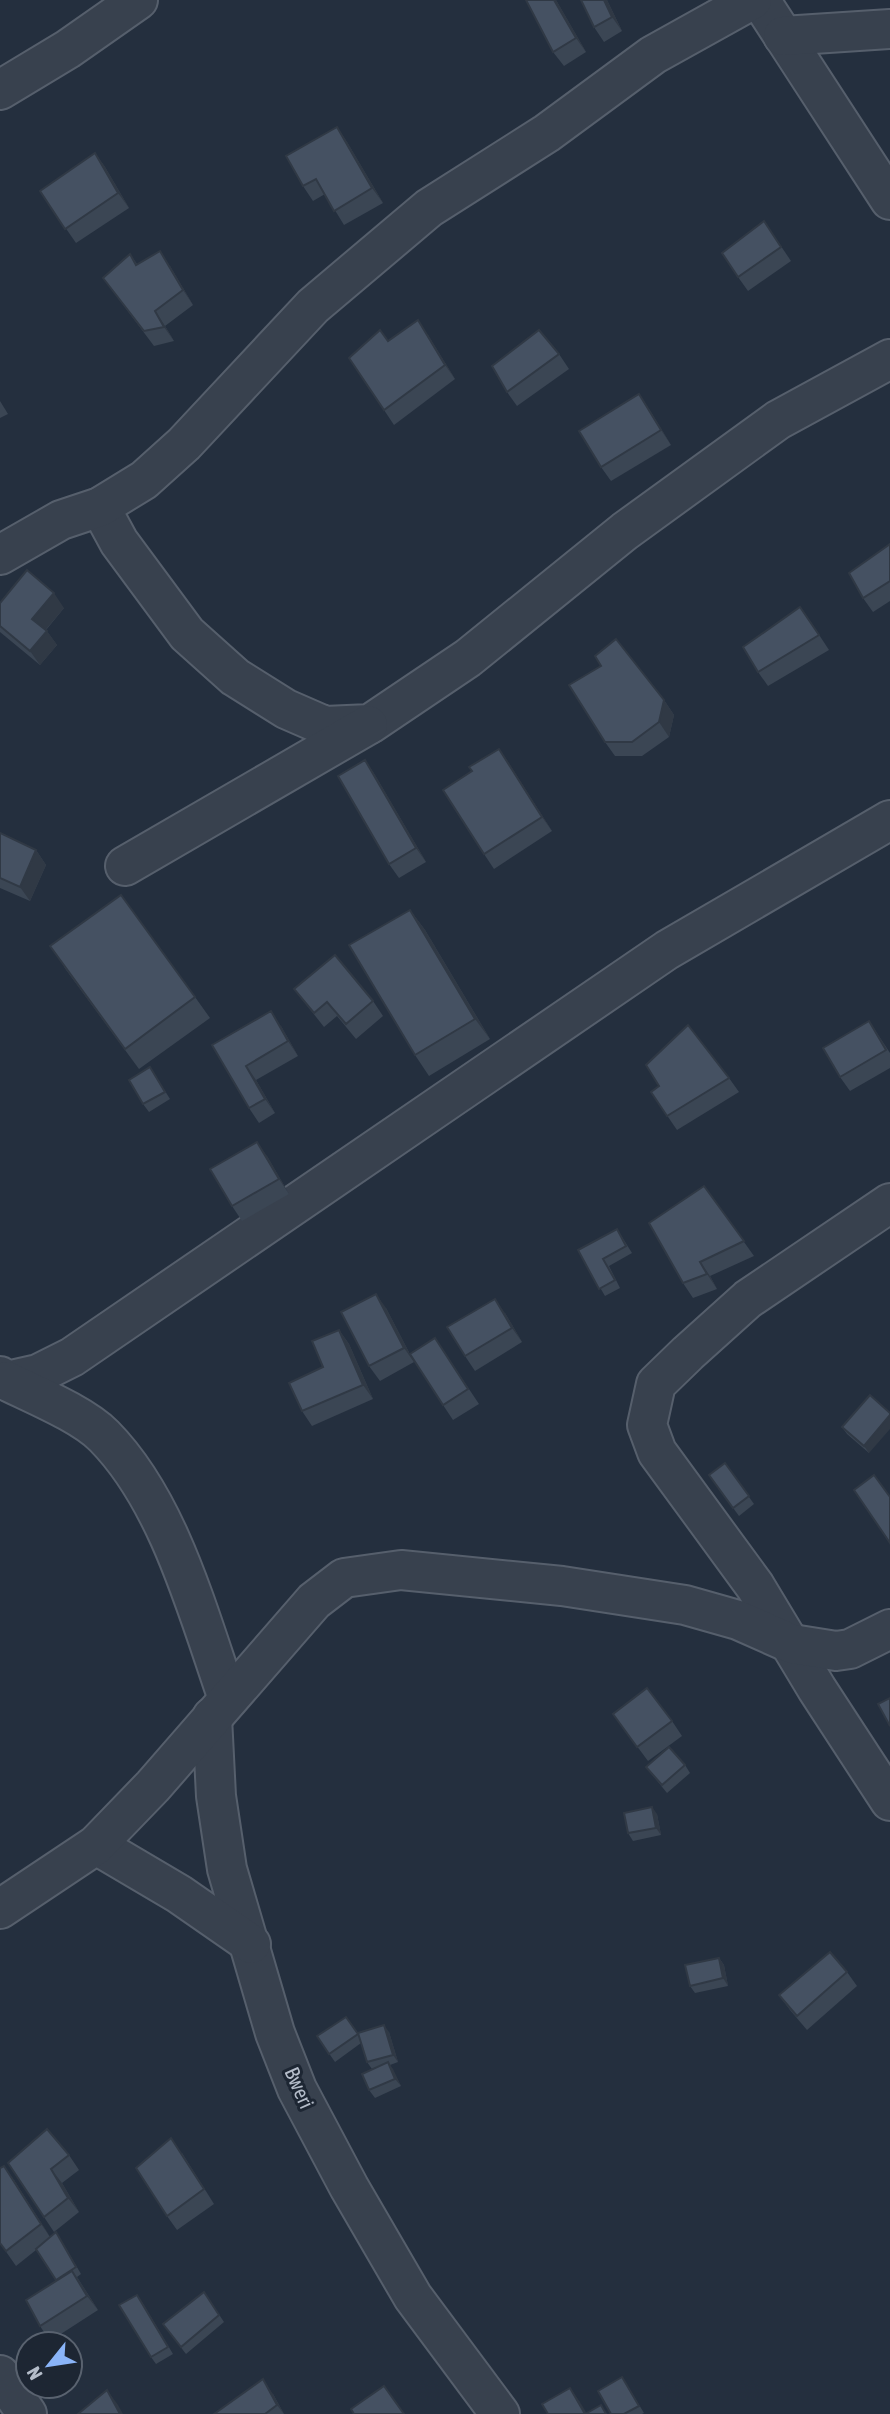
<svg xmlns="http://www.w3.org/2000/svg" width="890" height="2414" viewBox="0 0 890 2414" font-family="'Asap Condensed',sans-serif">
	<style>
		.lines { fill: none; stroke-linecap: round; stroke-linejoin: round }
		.minor-casing { stroke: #565f6c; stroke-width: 42 }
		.minor { stroke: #38414e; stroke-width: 38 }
		.wall { fill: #3b4654 }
		.shaded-wall { fill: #303945 }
		.building { fill: #455162; stroke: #303945; stroke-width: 2 }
		.labels { text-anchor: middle; stroke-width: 6; stroke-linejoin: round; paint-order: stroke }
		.street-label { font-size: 21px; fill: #b4bcc9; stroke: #1d2633 }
	</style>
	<rect width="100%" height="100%" fill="#242f3e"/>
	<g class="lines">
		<defs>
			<g id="minor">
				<polyline points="760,0 890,200"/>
				<polyline points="783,36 890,29"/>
				<polyline points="0,90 68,49 138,0"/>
				<polyline points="100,507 119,542 187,634 235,677 286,709 325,726 370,724 468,658 625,531 778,420 890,359"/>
				<polyline points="0,555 61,520 100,507 144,480 184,444 313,306 429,208 547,133 653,55 752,0"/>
				<polyline points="125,866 368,725"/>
				<polyline points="890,1203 748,1299 688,1353 656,1384 647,1425 657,1452 755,1586 817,1689 890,1801"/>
				<polyline points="0,1376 7,1381 38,1374 72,1357 667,950 890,820"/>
				<path d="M7,1381C35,1395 82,1414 104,1436C169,1502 198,1613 228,1699"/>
				<polyline points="212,1717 216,1796 227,1869 275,2033 297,2089 349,2187 413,2297 500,2414"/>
				<polyline points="96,1845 179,1894 251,1944"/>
				<polyline points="0,1909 96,1845 153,1786 314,1601 344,1578 401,1570 562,1586 685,1605 738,1620 792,1644 836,1651 850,1649 890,1629"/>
				<polyline points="0,2375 27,2414"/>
			</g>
		</defs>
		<use href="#minor" class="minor-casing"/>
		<use href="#minor" class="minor"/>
	</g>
	<g class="wall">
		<polygon points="556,0 586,52 564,66 553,52"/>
		<polygon points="581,0 607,0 622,31 604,42 594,27"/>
		<polygon points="337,127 347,142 383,203 344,225 325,194 313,201 303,186"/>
		<polygon points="95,153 105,167 129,208 76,243 40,191"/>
		<polygon points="764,221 791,261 748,291 738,277"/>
		<polygon points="130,254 137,264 170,266 193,305 165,326 174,341 154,346 103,278"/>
		<polygon points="428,335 455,379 394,425 384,410 388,341"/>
		<polygon points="559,354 569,369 517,406 507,392"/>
		<polygon points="0,401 8,414 0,418"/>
		<polygon points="649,409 671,445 611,481 601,467"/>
		<polygon points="890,544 890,601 873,612 863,598"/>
		<polygon points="0,603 64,608 46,630 57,645 40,665 0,632"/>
		<polygon points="810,621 829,650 768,686 758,672"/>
		<polygon points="664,700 674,715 669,737 642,756 615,756 605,742"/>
		<polygon points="499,749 552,831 494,869 484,854 472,771"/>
		<polygon points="365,760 375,775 426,862 399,878 389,864"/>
		<polygon points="0,833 36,850 46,865 30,901 0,888"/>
		<polygon points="410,910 425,930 490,1039 429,1076 415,1055"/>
		<polygon points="64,967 195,997 210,1018 139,1069"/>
		<polygon points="294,989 373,1001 383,1016 356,1039 337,1016 324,1027"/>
		<polygon points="869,1021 890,1053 890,1068 850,1091 840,1077"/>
		<polygon points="281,1026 298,1056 256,1080 275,1113 259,1123 249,1108 212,1045"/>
		<polygon points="155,1075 170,1099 149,1112 143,1104"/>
		<polygon points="729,1078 739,1092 677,1130 651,1092"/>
		<polygon points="267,1156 289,1194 242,1221 232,1206"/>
		<polygon points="704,1186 754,1256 710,1276 717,1289 693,1298 683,1283"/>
		<polygon points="617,1229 632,1253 609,1266 620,1288 605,1296 578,1250"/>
		<polygon points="386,1308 414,1362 380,1381 369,1366"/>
		<polygon points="505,1313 522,1342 475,1371 465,1356"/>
		<polygon points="339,1330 349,1344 373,1399 312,1426 302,1411 323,1367"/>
		<polygon points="435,1338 479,1404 453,1420 443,1405"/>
		<polygon points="870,1395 869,1453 847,1434 842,1427"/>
		<polygon points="725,1463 754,1504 739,1516 709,1475"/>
		<polygon points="613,1714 672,1721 682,1736 648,1761"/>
		<polygon points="685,1765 690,1773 667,1793 646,1767"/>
		<polygon points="657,1814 661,1835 633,1841 628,1833"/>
		<polygon points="719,1958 724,1965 728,1986 695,1993 690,1986"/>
		<polygon points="847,1972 857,1986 807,2030 790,2010 779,1995"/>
		<polygon points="346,2017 359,2035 389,2032 398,2062 390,2065 401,2086 375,2098 369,2090 372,2069 367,2062 361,2043 335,2062 317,2036"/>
		<polygon points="182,2153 214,2204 177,2230 167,2216"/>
		<polygon points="69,2155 79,2170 62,2183 79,2212 54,2232 8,2163"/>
		<polygon points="14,2180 50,2237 61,2240 81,2274 77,2277 98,2310 50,2341 40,2326 56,2281 36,2250 16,2266 0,2243"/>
		<polygon points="204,2292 224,2322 186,2354 163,2324"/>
		<polygon points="142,2302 173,2354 156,2364 151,2357"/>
		<polygon points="627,2385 644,2413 642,2414 611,2414"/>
		<polygon points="273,2394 284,2414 214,2414"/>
	</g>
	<g class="shaded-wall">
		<polygon points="554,0 556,0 586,52 576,38"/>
		<polygon points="604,0 607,0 622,31 612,17"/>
		<polygon points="337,127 347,142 383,203 372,188"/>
		<polygon points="95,153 105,167 129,208 118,193"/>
		<polygon points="160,251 170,266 193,305 183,290"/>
		<polygon points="155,311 165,326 174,341 164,327"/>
		<polygon points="418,320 428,335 455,379 445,365"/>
		<polygon points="639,394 649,409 671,445 661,430"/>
		<polygon points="54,593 64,608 42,634 32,619"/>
		<polygon points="47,631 57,645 40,665 30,651"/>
		<polygon points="664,700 674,715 669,737 659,722"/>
		<polygon points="499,749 509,763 552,831 542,817"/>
		<polygon points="365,760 375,775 426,862 416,848"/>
		<polygon points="36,850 46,865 30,901 20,887"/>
		<polygon points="410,910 425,930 490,1039 475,1019"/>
		<polygon points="271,1011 281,1026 298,1056 288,1041"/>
		<polygon points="246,1066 256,1080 275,1113 265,1099"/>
		<polygon points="257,1142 267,1156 289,1194 279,1179"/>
		<polygon points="700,1262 710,1276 717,1289 707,1274"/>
		<polygon points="376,1294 386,1308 414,1362 404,1348"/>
		<polygon points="495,1299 505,1313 522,1342 512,1328"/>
		<polygon points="339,1330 349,1344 373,1399 363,1385"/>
		<polygon points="890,1415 890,1429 869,1453 864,1446"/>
		<polygon points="652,1807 657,1814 661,1835 656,1828"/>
		<polygon points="719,1958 724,1965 728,1986 723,1978"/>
		<polygon points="384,2025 389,2032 398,2062 393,2055"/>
		<polygon points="388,2062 393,2069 401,2086 395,2079"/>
		<polygon points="4,2166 14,2180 51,2238 41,2224"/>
		<polygon points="51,2169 62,2183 79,2212 68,2198"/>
		<polygon points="72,2271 82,2285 98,2310 87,2296"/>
		<polygon points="263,2379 273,2394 284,2414 277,2405"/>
		<polygon points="570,2388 580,2402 587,2414 585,2414"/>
		<polygon points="107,2390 118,2405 123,2414 120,2414"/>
	</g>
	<g class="building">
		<polygon points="526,0 554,0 576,38 553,52"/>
		<polygon points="581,0 604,0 612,17 594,27"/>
		<polygon points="337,127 372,188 334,211 316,179 303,186 286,156"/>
		<polygon points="95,153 118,193 65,229 40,191"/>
		<polygon points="764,221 781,247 738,277 722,253"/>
		<polygon points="160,251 183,290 155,311 164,327 144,331 103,278 130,254 136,265"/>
		<polygon points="418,320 445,365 384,410 349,358 380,330 388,341"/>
		<polygon points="539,330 559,354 507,392 492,366"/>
		<polygon points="639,394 661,430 601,467 579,431"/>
		<polygon points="890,544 890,581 863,598 849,573"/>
		<polygon points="27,570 54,593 32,619 47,631 30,651 0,626 0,603"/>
		<polygon points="800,607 819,635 758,672 743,647"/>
		<polygon points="616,639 664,700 659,722 632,742 605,742 569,685 601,666 595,656"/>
		<polygon points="499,749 542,817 484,854 443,790 472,771 469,767"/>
		<polygon points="365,760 416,848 389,864 338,776"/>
		<polygon points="0,833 36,850 20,887 0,878"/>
		<polygon points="121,895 195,997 125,1049 50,946"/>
		<polygon points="410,910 475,1019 415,1055 349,945"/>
		<polygon points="335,955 373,1001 346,1024 327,1002 314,1013 294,989"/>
		<polygon points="271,1011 288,1041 246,1066 265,1099 249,1108 212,1045"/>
		<polygon points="869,1021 886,1050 840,1077 823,1048"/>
		<polygon points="688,1025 729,1078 667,1116 651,1092 659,1086 646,1065"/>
		<polygon points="150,1067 165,1092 143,1104 129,1080"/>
		<polygon points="257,1142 279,1179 232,1206 210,1169"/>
		<polygon points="704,1186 744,1241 700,1262 707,1274 683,1283 649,1223"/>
		<polygon points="617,1229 626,1246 603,1259 615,1280 599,1289 578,1250"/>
		<polygon points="376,1294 404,1348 369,1366 341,1312"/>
		<polygon points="495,1299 512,1328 465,1356 447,1327"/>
		<polygon points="339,1330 363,1385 302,1411 289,1383 323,1367 312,1341"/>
		<polygon points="435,1338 468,1389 443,1405 410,1354"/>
		<polygon points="870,1395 890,1413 890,1415 864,1446 842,1427"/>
		<polygon points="725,1463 749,1496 733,1508 709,1475"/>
		<polygon points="874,1475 890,1497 890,1543 854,1490"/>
		<polygon points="647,1688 672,1721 637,1747 613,1714"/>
		<polygon points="890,1698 890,1726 878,1704"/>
		<polygon points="669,1747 685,1765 662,1785 646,1767"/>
		<polygon points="652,1807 656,1828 628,1833 624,1813"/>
		<polygon points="830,1952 847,1972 797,2016 779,1995"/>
		<polygon points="719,1958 723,1978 690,1986 685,1965"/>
		<polygon points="346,2017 358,2034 329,2054 317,2036"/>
		<polygon points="384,2025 393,2055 367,2062 358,2033"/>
		<polygon points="388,2062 395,2079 369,2090 362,2074"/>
		<polygon points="47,2129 69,2155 51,2169 68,2198 44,2217 8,2163"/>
		<polygon points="171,2138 204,2189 167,2216 136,2168"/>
		<polygon points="4,2166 41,2224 6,2251 0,2243 0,2168"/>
		<polygon points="56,2232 76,2267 56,2280 36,2249"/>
		<polygon points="72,2271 87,2296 40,2326 26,2300"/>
		<polygon points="204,2292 219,2315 181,2347 163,2324"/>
		<polygon points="137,2295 168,2347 151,2357 119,2305"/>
		<polygon points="622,2377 639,2406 624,2414 611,2414 598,2391"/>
		<polygon points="263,2379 277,2405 265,2414 214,2414"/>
		<polygon points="384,2386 404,2414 354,2414 351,2409"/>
		<polygon points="570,2388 585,2414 601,2405 606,2414 548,2414 542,2404"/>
		<polygon points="107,2390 120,2414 78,2414"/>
	</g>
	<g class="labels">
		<g class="street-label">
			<text transform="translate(299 2088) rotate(66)" y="7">Bweri</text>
		</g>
	</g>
	<g transform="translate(49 2365) rotate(240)"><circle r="33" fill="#1d2633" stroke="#59626f" stroke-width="2"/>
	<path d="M0-5L12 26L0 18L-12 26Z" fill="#8ab4f8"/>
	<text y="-10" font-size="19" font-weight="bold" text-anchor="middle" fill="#b4bcc9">N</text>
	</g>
</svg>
